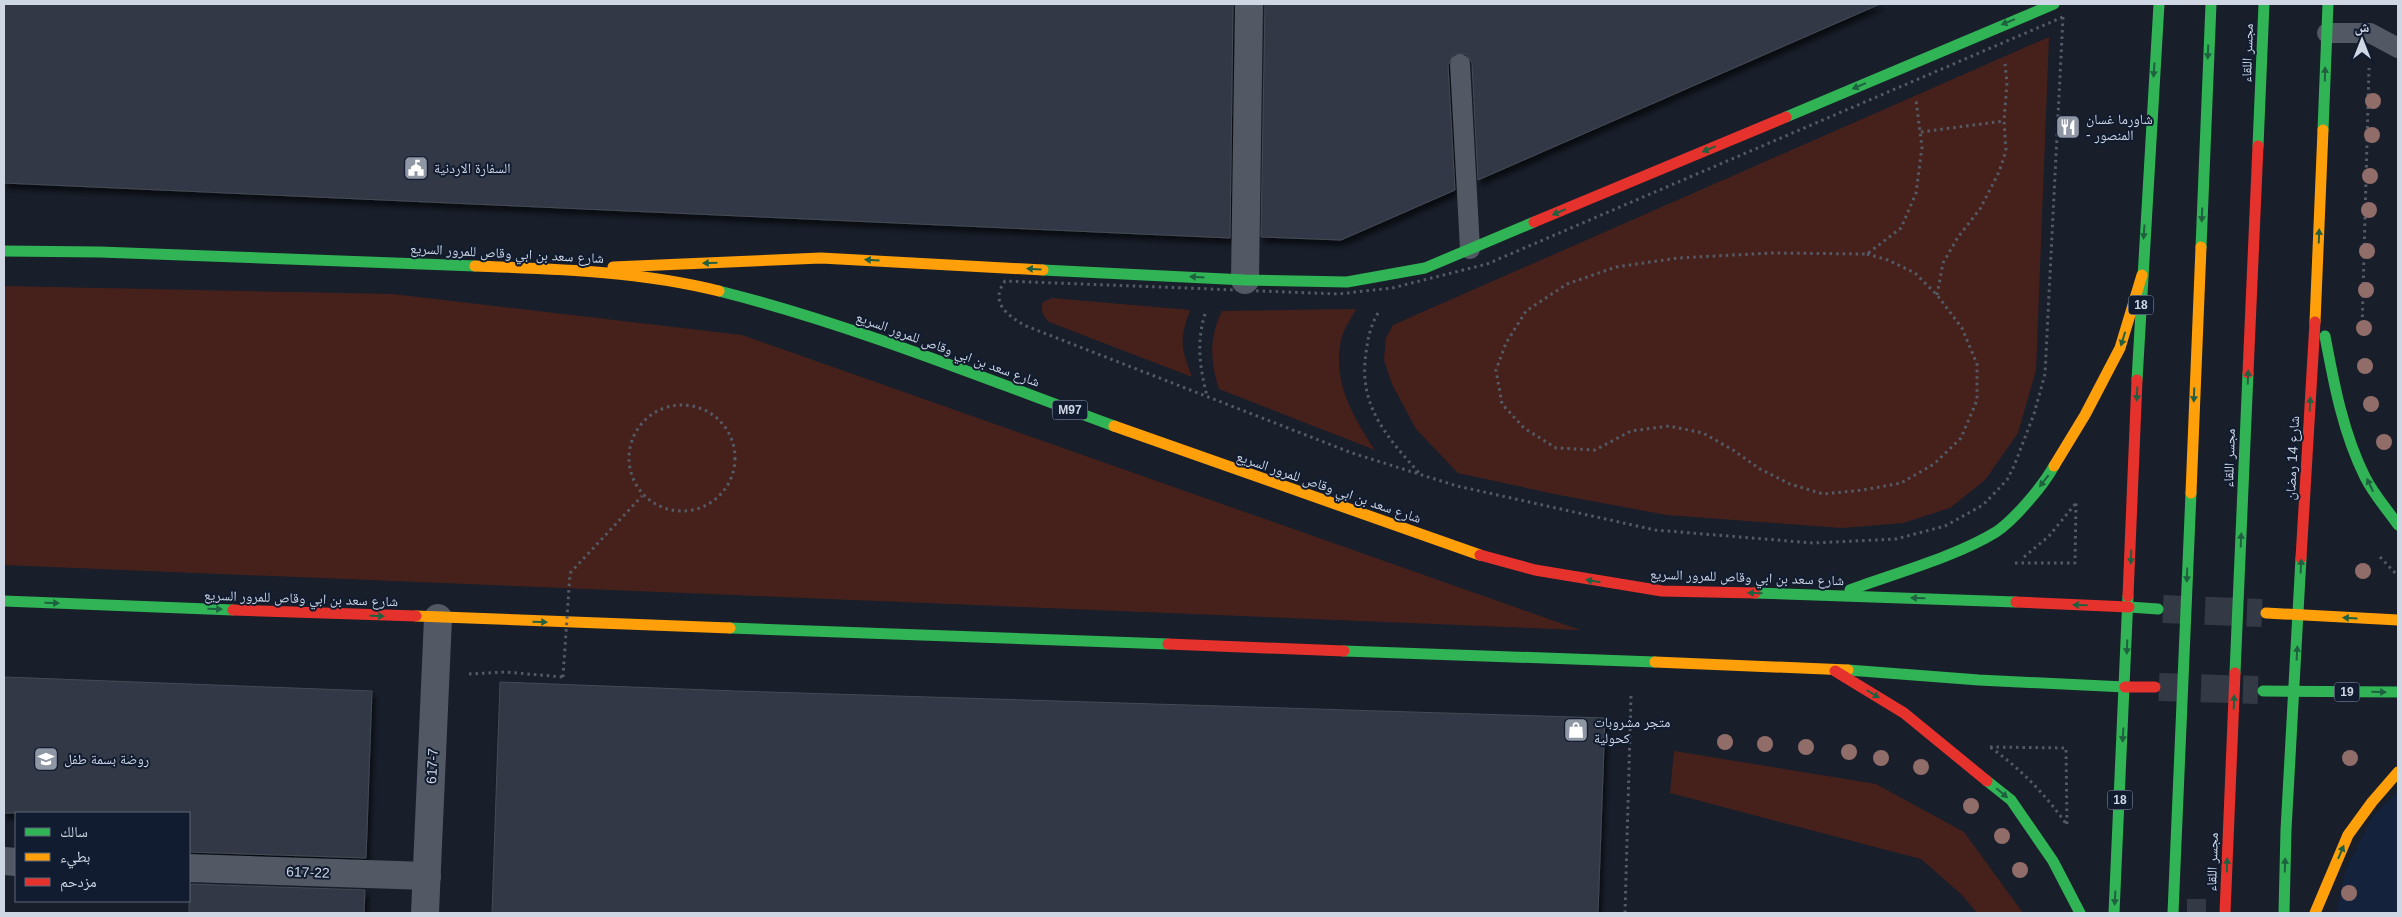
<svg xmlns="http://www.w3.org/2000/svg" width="2402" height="917" viewBox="0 0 2402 917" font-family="Helvetica,'Noto Naskh Arabic',sans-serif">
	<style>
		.built { fill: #15223b }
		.green { fill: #46211b }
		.building { fill: #303745; stroke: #454b56; filter: url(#shadow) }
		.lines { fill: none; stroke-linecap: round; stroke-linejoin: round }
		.primary-tunnel { stroke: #333a46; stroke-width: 28; stroke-dasharray: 28 14; stroke-linecap: butt }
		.path { stroke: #555b66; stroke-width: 3; stroke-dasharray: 2.5 4; stroke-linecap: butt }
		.lane { stroke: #525965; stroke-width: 20 }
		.street { stroke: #525965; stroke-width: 28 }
		.fast { stroke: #30b455; stroke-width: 11 }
		.slow { stroke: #ff9f0a; stroke-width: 11 }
		.jam { stroke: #e5322d; stroke-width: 11 }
		.path-bridge { stroke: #555b66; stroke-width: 3; stroke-dasharray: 2.5 4; stroke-linecap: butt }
		.fast-bridge { stroke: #30b455; stroke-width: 11 }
		.slow-bridge { stroke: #ff9f0a; stroke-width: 11 }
		.jam-bridge { stroke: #e5322d; stroke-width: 11 }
		.tree { fill: #916d6a }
		.oneway { fill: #1f6041 }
		.labels { text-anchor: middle; stroke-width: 4; stroke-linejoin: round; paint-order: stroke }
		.shield { fill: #111c31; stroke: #969faf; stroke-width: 1 }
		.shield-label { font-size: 12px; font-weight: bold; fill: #cfd7e5 }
		.street-label { font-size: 14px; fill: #cfd7e5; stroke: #111c31 }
		.poi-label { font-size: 14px; fill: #cfd7e5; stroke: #111c31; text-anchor: start }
	</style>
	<defs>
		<filter id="shadow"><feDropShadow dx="3" dy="5.5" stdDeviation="2.5" flood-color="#0009"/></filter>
	</defs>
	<rect width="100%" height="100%" fill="#181e2a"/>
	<polygon class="built" points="2398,792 2398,913 2336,913 2345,871 2372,817"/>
	<g class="green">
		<polygon points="2049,37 2036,370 2018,433 1985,480 1950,508 1903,523 1842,528 1667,515 1559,495 1458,473 1416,429 1392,384 1384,360 1386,338 1393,325"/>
		<polygon points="4,286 392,294 742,335 1580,630 4,565"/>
		<path d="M1052,298L1190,310C1179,341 1181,347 1192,377L1049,322C1043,315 1040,311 1043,302Z"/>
		<path d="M1356,309C1352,318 1343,329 1341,340C1332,381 1353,417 1375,450L1219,389C1210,363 1209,337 1222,311Z"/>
		<polygon points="1674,751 1876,784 1964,832 2023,913 1977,913 1962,895 1921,859 1670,793"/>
	</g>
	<g class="building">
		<polygon points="4,4 1233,4 1230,238 4,183"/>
		<polygon points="1265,4 1880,4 1478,180 1472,63 1466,54 1454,54 1448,65 1455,190 1341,240 1261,237"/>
		<polygon points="4,677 372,691 366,858 189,852 189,813 4,813"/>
		<polygon points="500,682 735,691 1605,718 1598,913 492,913"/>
		<polygon points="189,884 365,890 364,913 189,913"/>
	</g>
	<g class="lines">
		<g class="primary-tunnel">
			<polyline points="2163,609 2262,613"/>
			<polyline points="2159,687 2258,690"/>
			<polyline points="2187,913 2206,913"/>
		</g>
		<g class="path">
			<path d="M2063,17L2045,374L2034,414L2014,466L2007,480L1983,505L1945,526L1896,539L1813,543L1655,530L1457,486L1352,453L1026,326C1008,316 989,303 1005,281L1338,294L1392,288L1487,264Z"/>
			<polyline points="1921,132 2004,121"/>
			<polyline points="1867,254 1888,260 1915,273 1937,295 1962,328 1977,364 1977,400 1961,438 1934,464 1901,483 1863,490 1823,494 1790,484 1760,469 1733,450 1703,433 1669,426 1631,431 1595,450 1556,448 1524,428 1502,404 1496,370 1506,343 1526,311 1567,284 1616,267 1678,258 1772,253 1867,254 1901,228 1916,193 1922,147 1916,100"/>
			<polyline points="1937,295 1943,263 1958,237 1980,209 1999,172 2006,151 2004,121 2007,83 2005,64"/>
			<path d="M1378,313C1370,327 1368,338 1366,353C1358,406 1387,437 1420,474"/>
			<path d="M1205,314C1196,343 1200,368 1207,396"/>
			<polyline points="2362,330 2369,68"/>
			<circle cx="682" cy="458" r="53"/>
			<polyline points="2024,557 2049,536 2076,503"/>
			<polyline points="2380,557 2398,576"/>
			<polyline points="2015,563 2075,563 2076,503"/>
			<polyline points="570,573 642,496"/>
			<polyline points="469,674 505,672 563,677"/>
			<path d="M1990,747L2066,748L2067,825C2045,794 2021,769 1990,747Z"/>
			<polyline points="1625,913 1631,696"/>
		</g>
		<g class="lane">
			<polyline points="2327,33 2370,33 2398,48"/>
			<polyline points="1460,64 1470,249"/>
		</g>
		<g class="street">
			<polyline points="1245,280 1249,4"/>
			<polyline points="4,861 16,862"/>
			<polyline points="189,868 427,876"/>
			<polyline points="425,913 438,618"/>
		</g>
		<g class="fast">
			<polyline points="1786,117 2054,4"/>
			<polyline points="2323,130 2328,4"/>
			<polyline points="4,251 100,252 475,266"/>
			<polyline points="1043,270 1245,280 1347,282 1425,268 1534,222"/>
			<path d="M719,291C854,325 983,378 1114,426"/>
			<path d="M2325,336C2334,384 2343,433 2365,477C2374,495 2387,509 2398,525"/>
			<polyline points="2137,380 2159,4"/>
			<path d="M1850,590C1896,573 1955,557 1996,532C2014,520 2043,486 2054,466"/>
			<polyline points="1755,593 2016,602"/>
			<polyline points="4,601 233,610"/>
			<polyline points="2129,607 2158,609"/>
			<polyline points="730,628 1168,644"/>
			<polyline points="1344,651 1655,662"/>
			<polyline points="1848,670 1979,680 2125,687"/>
			<polyline points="2263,691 2398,692"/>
			<polyline points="1987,781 2011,800 2053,861 2080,913"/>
			<polyline points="2114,913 2128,596"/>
			<polyline points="2284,913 2286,830 2301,558"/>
		</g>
		<g class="slow">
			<path d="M475,266C556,269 639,271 719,291"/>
			<polyline points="613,267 821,258 1043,270"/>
			<polyline points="2315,322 2323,130"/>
			<polyline points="1114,426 1480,555"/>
			<polyline points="2054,466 2085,415 2120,348 2142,275"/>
			<polyline points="2266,613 2398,620"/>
			<polyline points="416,616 730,628"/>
			<polyline points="1655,662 1848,670"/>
			<polyline points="2315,913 2348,835 2372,802 2398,772"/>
		</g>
		<g class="jam">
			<polyline points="1534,222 1786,117"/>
			<polyline points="1480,555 1535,570 1662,591 1755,593"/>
			<polyline points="2301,558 2315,322"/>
			<polyline points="2128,596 2137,380"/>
			<polyline points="2016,602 2129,607"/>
			<polyline points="233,610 416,616"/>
			<polyline points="1168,644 1344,651"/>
			<polyline points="1835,671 1904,713 1987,781"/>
			<polyline points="2125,687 2155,687"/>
		</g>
		<polyline class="path-bridge" points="563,677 570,573"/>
		<g class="fast-bridge">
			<polyline points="2258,146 2264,4"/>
			<polyline points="2201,247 2211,4"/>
			<polyline points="2235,673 2248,373"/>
			<polyline points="2173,913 2191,493"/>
		</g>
		<polyline class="slow-bridge" points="2191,493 2201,247"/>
		<g class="jam-bridge">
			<polyline points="2248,373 2258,146"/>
			<polyline points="2225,913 2235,673"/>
		</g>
	</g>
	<g class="tree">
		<circle cx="2373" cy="101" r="8"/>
		<circle cx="2372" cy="135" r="8"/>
		<circle cx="2370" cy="176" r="8"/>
		<circle cx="2369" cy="210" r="8"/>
		<circle cx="2367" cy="251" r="8"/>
		<circle cx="2366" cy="290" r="8"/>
		<circle cx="2364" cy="328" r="8"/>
		<circle cx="2365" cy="366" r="8"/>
		<circle cx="2371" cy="404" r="8"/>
		<circle cx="2384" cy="442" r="8"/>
		<circle cx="2363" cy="571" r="8"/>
		<circle cx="1725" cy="742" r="8"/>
		<circle cx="1765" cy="744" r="8"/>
		<circle cx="1806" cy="747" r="8"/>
		<circle cx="1849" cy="752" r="8"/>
		<circle cx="1881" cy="758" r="8"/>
		<circle cx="2350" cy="758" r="8"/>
		<circle cx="1921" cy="767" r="8"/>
		<circle cx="1971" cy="806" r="8"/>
		<circle cx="2002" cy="836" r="8"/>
		<circle cx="2020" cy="870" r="8"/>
		<circle cx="2349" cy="893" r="8"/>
	</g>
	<defs><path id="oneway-solid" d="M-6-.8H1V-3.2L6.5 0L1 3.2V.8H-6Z" transform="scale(1.25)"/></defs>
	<g class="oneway">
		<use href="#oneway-solid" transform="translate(2008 22) rotate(158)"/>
		<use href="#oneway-solid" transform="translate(2208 52) rotate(92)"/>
		<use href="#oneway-solid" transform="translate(2154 70) rotate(94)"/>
		<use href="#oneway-solid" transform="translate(2325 74) rotate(-88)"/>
		<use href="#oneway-solid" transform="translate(1859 86) rotate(157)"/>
		<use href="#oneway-solid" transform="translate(1709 149) rotate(157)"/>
		<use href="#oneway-solid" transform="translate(1559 212) rotate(157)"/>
		<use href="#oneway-solid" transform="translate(2202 215) rotate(92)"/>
		<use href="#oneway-solid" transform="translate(2144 232) rotate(94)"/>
		<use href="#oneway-solid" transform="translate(2319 236) rotate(-88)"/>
		<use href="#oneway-solid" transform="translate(872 260) rotate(-177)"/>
		<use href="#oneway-solid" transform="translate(710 263) rotate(178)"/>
		<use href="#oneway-solid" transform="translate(1034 269) rotate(-177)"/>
		<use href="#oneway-solid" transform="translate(1197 277) rotate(-177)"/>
		<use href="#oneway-solid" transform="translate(2123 339) rotate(107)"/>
		<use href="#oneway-solid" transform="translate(2248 377) rotate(-88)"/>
		<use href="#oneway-solid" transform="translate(2137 394) rotate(92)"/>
		<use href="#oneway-solid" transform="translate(2194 395) rotate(92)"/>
		<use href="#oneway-solid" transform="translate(2310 404) rotate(-87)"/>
		<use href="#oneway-solid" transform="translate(2044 481) rotate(128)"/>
		<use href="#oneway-solid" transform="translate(2370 485) rotate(-115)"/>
		<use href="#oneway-solid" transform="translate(2241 540) rotate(-88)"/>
		<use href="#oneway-solid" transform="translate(2131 557) rotate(92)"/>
		<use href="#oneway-solid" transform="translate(2301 566) rotate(-87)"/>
		<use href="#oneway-solid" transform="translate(2187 575) rotate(92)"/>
		<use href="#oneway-solid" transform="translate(1593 581) rotate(-170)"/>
		<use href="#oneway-solid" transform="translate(1755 593) rotate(-179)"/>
		<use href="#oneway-solid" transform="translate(1918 598) rotate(-178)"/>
		<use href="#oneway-solid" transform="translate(52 603) rotate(2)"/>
		<use href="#oneway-solid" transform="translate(2080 605) rotate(-178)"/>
		<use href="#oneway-solid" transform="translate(215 609) rotate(2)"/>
		<use href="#oneway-solid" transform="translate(377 616) rotate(2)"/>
		<use href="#oneway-solid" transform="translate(2350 618) rotate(-177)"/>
		<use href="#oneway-solid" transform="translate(540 622) rotate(2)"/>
		<use href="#oneway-solid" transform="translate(2127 647) rotate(92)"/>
		<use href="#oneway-solid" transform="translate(2297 653) rotate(-87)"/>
		<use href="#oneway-solid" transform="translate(2379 692) rotate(1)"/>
		<use href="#oneway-solid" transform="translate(1873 694) rotate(32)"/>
		<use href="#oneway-solid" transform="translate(2234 702) rotate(-88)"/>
		<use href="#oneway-solid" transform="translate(2123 735) rotate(93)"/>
		<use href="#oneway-solid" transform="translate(2002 793) rotate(40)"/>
		<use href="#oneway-solid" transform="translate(2341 852) rotate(-67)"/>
		<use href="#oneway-solid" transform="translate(2227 865) rotate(-88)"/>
		<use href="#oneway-solid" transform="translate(2285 865) rotate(-88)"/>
		<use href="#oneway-solid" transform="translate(2115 898) rotate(93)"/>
	</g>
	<defs>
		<symbol id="restaurant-square" viewBox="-11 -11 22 22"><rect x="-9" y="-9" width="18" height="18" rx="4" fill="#8f96a4" stroke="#111c31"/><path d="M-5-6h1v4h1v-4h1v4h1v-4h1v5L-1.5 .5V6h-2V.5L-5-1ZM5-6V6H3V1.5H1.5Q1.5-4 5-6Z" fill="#fff"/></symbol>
		<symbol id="civic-square" viewBox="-11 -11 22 22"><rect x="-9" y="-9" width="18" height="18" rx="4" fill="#8f96a4" stroke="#111c31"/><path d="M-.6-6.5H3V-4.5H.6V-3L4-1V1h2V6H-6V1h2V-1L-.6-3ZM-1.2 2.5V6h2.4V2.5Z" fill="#fff"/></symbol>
		<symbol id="shop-square" viewBox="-11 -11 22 22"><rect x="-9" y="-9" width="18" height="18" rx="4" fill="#8f96a4" stroke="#111c31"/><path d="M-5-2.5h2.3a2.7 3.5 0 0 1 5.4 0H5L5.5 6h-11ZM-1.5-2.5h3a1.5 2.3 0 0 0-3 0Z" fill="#fff"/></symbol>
		<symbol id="school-square" viewBox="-11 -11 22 22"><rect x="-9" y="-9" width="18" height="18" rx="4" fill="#8f96a4" stroke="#111c31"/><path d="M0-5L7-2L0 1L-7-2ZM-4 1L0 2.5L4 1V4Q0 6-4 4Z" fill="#fff"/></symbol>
	</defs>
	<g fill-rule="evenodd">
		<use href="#restaurant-square" x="2054" y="113" width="28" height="28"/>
		<use href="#civic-square" x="402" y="154" width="28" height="28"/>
		<use href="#shop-square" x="1562" y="716" width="28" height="28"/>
		<use href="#school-square" x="32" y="745" width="28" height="28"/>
	</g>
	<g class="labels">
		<g class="shield">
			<rect x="2128.5" y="295.5" width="25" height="19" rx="4"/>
			<rect x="1052.5" y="400.5" width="35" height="19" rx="4"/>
			<rect x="2334.5" y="682.5" width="25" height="19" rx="4"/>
			<rect x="2107.5" y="790.5" width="25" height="19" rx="4"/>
		</g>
		<g class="shield-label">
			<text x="2141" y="309">18</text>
			<text x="1070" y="414">M97</text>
			<text x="2347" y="696">19</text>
			<text x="2120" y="804">18</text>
		</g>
		<g class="street-label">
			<text transform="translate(2247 53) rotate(-88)" y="5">مجسر اللقاء</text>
			<text transform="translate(507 253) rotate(3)" y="5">شارع سعد بن ابي وقاص للمرور السريع</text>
			<text transform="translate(948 349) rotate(20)" y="5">شارع سعد بن ابي وقاص للمرور السريع</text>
			<text transform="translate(2229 458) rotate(-88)" y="5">مجسر اللقاء</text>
			<text transform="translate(2292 458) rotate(-87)" y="5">شارع 14 رمضان</text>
			<text transform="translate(1329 487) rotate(19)" y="5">شارع سعد بن ابي وقاص للمرور السريع</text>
			<text transform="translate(1747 577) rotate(2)" y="5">شارع سعد بن ابي وقاص للمرور السريع</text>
			<text transform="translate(301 598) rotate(2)" y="5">شارع سعد بن ابي وقاص للمرور السريع</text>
			<text transform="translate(432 766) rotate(-87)" y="5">617-7</text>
			<text transform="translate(2212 862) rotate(-88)" y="5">مجسر اللقاء</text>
			<text transform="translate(308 872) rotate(2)" y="5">617-22</text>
		</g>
		<g class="poi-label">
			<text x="2086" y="124">شاورما غسان<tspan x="2086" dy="16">- المنصور</tspan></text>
			<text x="434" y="173">السفارة الاردنية</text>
			<text x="1594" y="727">متجر مشروبات<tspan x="1594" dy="16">كحولية</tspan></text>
			<text x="64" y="764">روضة بسمة طفل</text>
		</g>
	</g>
	<rect width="2402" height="917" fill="none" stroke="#cfd7e5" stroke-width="10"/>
	<rect x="15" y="812" width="175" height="90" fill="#111c31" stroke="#5d6779"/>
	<rect x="25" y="828" width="25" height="8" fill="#30b455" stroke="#5d6779"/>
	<text x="60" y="837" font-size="15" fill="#cfd7e5">سالك</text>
	<rect x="25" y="853" width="25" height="8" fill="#ff9f0a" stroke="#5d6779"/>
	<text x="60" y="862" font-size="15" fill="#cfd7e5">بطيء</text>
	<rect x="25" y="878" width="25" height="8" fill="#e5322d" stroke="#5d6779"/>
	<text x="60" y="887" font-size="15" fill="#cfd7e5">مزدحم</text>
	<g transform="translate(2362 40)" stroke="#111c31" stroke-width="4" paint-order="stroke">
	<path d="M0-4L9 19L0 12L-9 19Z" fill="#cfd7e5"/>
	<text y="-8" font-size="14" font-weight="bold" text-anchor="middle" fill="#cfd7e5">ش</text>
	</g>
</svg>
